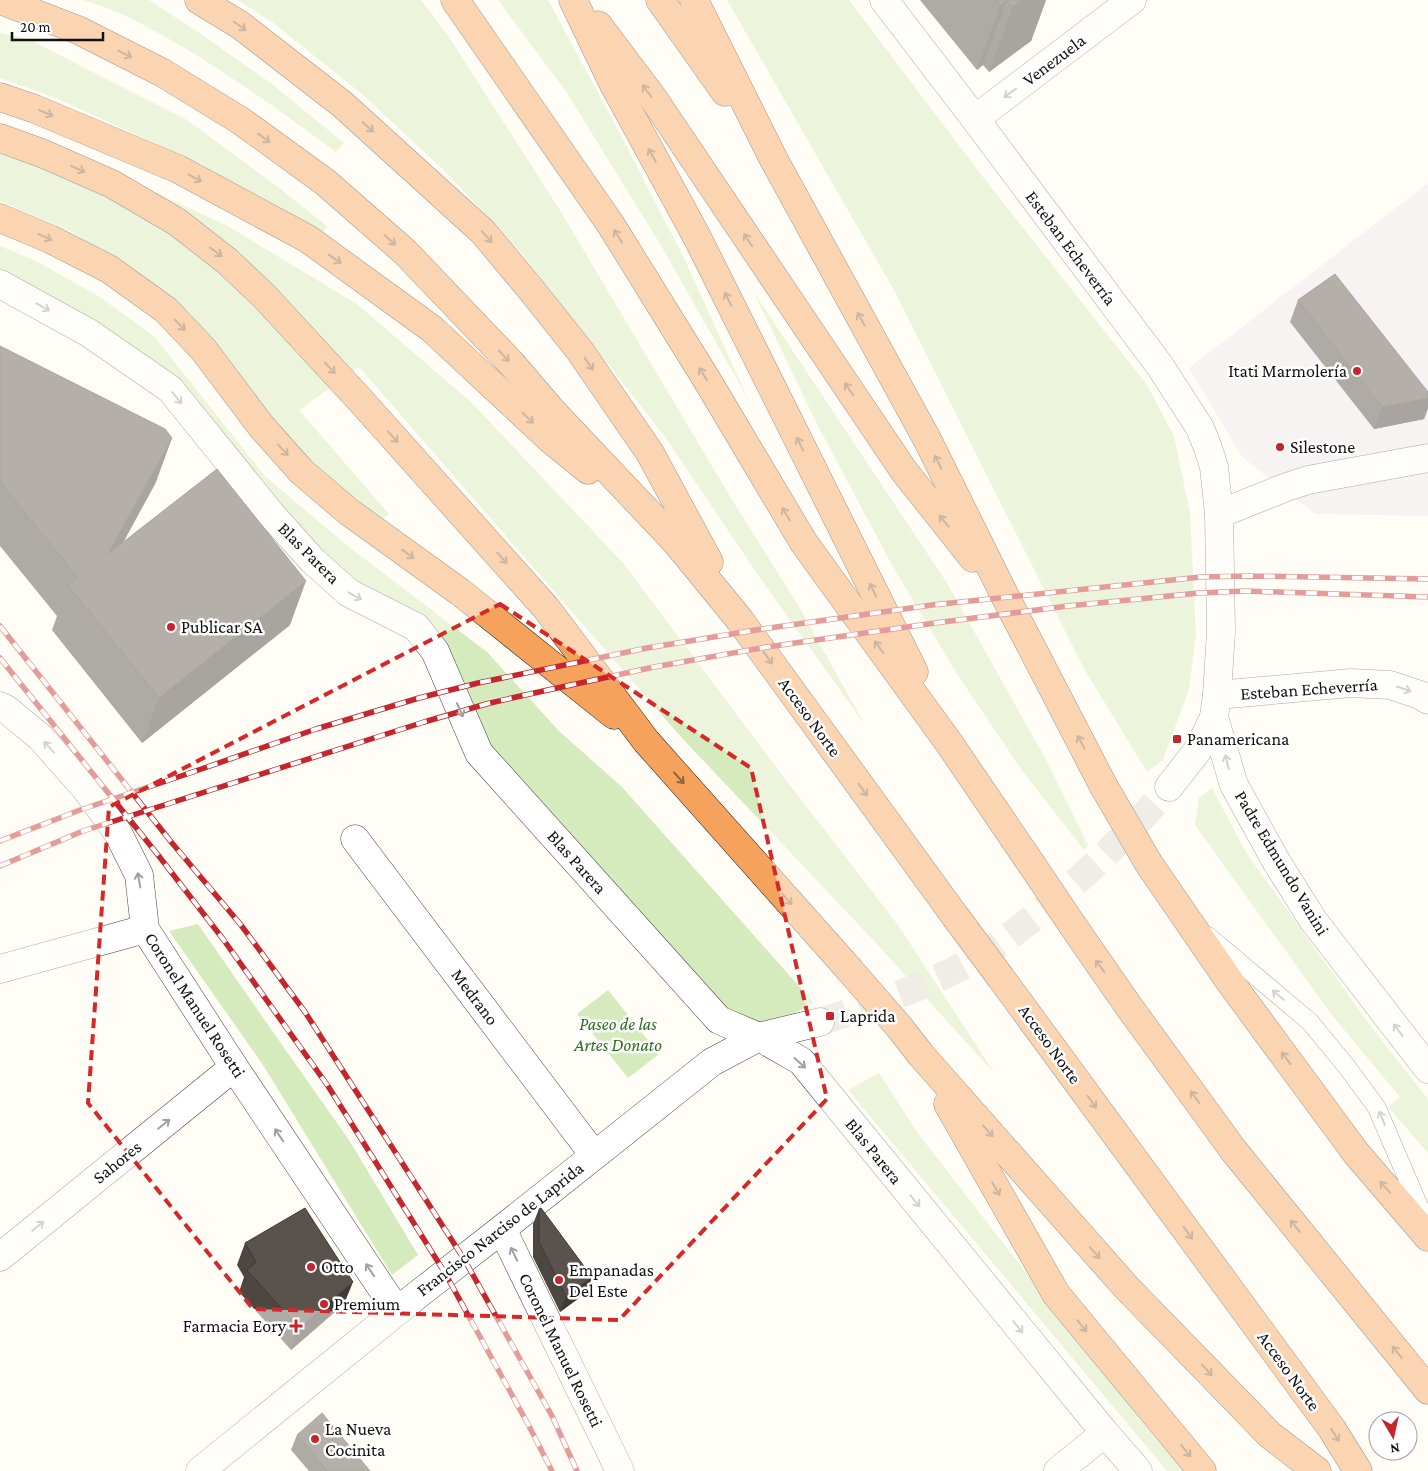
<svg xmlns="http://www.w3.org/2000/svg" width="1428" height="1471" viewBox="0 0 1428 1471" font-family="'Crimson Pro',serif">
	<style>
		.industrial { fill: #eee6ef }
		.green { fill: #d5ebbd }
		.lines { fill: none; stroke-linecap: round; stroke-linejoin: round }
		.tertiary-tunnel { stroke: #dbdad3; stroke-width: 28; stroke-dasharray: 28 14; stroke-linecap: butt }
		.service-casing { stroke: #444; stroke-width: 19 }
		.minor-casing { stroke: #444; stroke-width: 29 }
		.tertiary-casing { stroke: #444; stroke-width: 29 }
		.motorway-casing { stroke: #222; stroke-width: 29 }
		.service { stroke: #fff; stroke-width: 18 }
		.minor { stroke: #fff; stroke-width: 28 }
		.tertiary { stroke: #fff; stroke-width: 28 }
		.motorway { stroke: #f5a25d; stroke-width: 28 }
		.rail-casing { stroke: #c4262e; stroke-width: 5.5 }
		.rail { stroke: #fff; stroke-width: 4; stroke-dasharray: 11; stroke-linecap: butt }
		.motorway-bridge-casing { stroke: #222; stroke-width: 29; stroke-linecap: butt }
		.motorway-bridge { stroke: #f5a25d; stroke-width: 28 }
		.wall { fill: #4d4742 }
		.shaded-wall { fill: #3f3936 }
		.building { fill: #5a524d; stroke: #3f3936 }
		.oneway { stroke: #8e613b }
		.oneway2 { stroke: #a0a0a0 }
		.marked { fill: none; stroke: #d62828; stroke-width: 4; stroke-dasharray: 10 6; stroke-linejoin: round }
		.poi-dot { fill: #c4262e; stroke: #fff; stroke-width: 2 }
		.labels { text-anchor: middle; stroke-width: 5; stroke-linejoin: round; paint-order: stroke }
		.street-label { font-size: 18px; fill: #111; stroke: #fff }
		.poi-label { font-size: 18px; fill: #111; stroke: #fff; text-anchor: start }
		.park-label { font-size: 18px; font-style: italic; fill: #2f6b1f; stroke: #fff }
	</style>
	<rect width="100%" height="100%" fill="#fffdf5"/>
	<polygon class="industrial" points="1428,183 1428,516 1315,514 1242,457 1189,368"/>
	<g class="green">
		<path d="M83,0H149L198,32L272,84L344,143L336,152C269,103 201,53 126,16C113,10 98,5 83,0Z"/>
		<polygon points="237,0 421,0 449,37 558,207 731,498 801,610 865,725 760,578 665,437 522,254 450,176 363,95 272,22"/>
		<polygon points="498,0 548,0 617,128 684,258 749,401 660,244 567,93"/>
		<polygon points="727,0 849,0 983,177 1147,385 1174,436 1190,513 1196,636 1189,689 1163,760 1147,772 1083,667 895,292"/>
		<polygon points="0,33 28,39 187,120 278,187 328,227 318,237 199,163 53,97 0,78"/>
		<polygon points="0,125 22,131 226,225 357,304 471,402 623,563 779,771 898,925 995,1074 875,942 681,737 359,367 299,410 389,514 382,519 316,468 266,420 172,299 72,232 0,201"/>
		<polygon points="0,246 36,261 100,297 154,336 265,476 349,547 487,652 559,731 622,787 814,1003 763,1030 730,1012 618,892 483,745 389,601 328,563 168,376 0,274"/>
		<polygon points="753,291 947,583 1045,758 1088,845 1084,850 1021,769 957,674 892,565 817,424"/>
		<polygon points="1212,788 1247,854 1375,1032 1428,1099 1428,1153 1388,1107 1400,1097 1331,1014 1195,825 1199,798"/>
		<polygon points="198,924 280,1042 349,1140 418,1255 392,1275 263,1065 169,931"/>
		<polygon points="608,990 659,1054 628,1078 577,1014"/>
		<polygon points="879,1073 917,1132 1145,1426 1184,1471 1167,1471 848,1090"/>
	</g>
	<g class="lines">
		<path class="tertiary-tunnel" d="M820,1022C873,1005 925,987 974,960C998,946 1020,928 1042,911C1088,873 1130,833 1169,787"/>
		<defs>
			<polyline id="service" points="1208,936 1310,1022 1347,1067 1377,1108 1428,1227"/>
			<g id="minor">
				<polyline points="975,119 1132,0"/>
				<polyline points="1217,695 1351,683 1390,685 1420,695 1428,700"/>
				<polyline points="355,839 594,1155"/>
				<polyline points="0,969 145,929"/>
				<polyline points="502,1229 620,1471"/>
				<polyline points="0,1257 234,1067"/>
				<polyline points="1058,1471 1105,1433"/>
			</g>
			<g id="tertiary">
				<polyline points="884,0 975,119 1160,366 1200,428 1208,448 1214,467 1219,514 1221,631 1217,695 1214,717 1198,750 1169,787"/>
				<polyline points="0,284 89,333 170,389 271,514 312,560 349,593 416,627 435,651 479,753 719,1020 759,1037 801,1061 1105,1433 1138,1471"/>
				<polyline points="1219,514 1284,488 1308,480 1428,458"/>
				<polyline points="0,706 6,709 40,737 86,789 118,833 139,875 145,929 234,1067 397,1311"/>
				<polyline points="1214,717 1234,785 1276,861 1313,920 1428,1069"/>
				<polyline points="200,1471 416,1296 502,1229 712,1062 759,1037 820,1022"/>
			</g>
			<g id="motorway">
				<polyline points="0,0 78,30 163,73 241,121 325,182 405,252 511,363 553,412 676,542 739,619 955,916"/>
				<polyline points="199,0 240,25 342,104 483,232 529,287 580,351 650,453 709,562"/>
				<polyline points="455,0 611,225 707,380 804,543 949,743 1030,862"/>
				<polyline points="573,0 612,81 697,237 914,672"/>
				<polyline points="660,0 725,92"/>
				<polyline points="694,0 774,160 927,439 1007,600 1103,785"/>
				<polyline points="598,25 653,98 904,471 973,558"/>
				<polyline points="0,97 35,109 178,169 308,239 432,329 550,439 588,470"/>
				<polyline points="0,138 44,154 112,184 177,222 227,261 265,297 361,401 546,608 646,741 848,968"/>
				<polyline points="0,218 50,239 109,269 166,310 203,349 261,426 302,472 349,512 460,592 614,715"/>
				<polyline points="1149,864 1230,982 1356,1153 1428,1237"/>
				<polyline points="1073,926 1127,1004 1234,1151 1428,1390"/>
				<polyline points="1001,978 1332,1429 1358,1471"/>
				<polyline points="900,1028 921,1055 1126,1287 1270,1435 1317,1471"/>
				<polyline points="948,1104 1056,1294 1202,1471"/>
			</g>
		</defs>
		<use href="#service" class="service-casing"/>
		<use href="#minor" class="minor-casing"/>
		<use href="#tertiary" class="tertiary-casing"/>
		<use href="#motorway" class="motorway-casing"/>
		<use href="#service" class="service"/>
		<use href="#minor" class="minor"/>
		<use href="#tertiary" class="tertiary"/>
		<use href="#motorway" class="motorway"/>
		<defs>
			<g id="rail">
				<polyline points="0,626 172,843 241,925 305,1012 464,1259 552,1416 577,1471"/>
				<polyline points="0,658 158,855 223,939 328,1086 445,1273 529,1426 552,1471"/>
				<polyline points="0,841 80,810 187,774 316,729 419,698 478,683 647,648 762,629 932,605 1201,577 1248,576 1428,579"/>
				<polyline points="0,866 83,831 424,722 486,704 525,695 654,667 767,647 935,623 1068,606 1199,593 1245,591 1428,597"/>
			</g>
		</defs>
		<use href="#rail" class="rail-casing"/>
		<use href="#rail" class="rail"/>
		<defs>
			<g id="motorway-bridge">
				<polyline points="1103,785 1149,864"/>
				<polyline points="1030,862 1073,926"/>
				<polyline points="955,916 1001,978"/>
				<polyline points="848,968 900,1028"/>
			</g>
		</defs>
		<use href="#motorway-bridge" class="motorway-bridge-casing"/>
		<use href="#motorway-bridge" class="motorway-bridge"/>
	</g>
	<g class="wall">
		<polygon points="920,0 1046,0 1031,41 989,72 983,65 977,70"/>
		<polygon points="1298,300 1428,392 1428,408 1424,419 1374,429 1290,322"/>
		<polygon points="0,346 156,482 123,543 290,625 142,743 52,630 57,616 0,546"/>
		<polygon points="539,1209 587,1292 560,1312 533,1257 533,1224"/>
		<polygon points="245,1243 344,1304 291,1350 239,1292 244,1277 237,1265"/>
		<polygon points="297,1435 370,1471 309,1471 291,1450"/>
	</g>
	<g class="shaded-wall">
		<polygon points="1022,0 1046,0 1031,41 989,72 1013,7"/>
		<polygon points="1007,1 983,65 977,70 1000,5"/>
		<polygon points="1428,398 1428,408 1424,419 1374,429 1382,407"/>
		<polygon points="172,438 156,482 92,599 108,554"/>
		<polygon points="306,581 290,625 142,743 159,698"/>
		<polygon points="592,1277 587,1292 560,1312 566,1297"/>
		<polygon points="353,1282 344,1304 291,1350 299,1328"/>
	</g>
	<g class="building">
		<polygon points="996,0 1022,0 1013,7 1007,1 1000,5"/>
		<polygon points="1335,274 1428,392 1428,398 1382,407 1298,300"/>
		<polygon points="0,346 165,429 172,438 108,554 217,469 306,581 159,698 68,585 78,578 0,482"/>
		<polygon points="305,1208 353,1282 299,1328 247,1270 256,1262 245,1243"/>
		<polygon points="541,1208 592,1277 566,1297 539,1242 539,1209"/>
		<polygon points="322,1413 370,1471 327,1471 297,1435"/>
	</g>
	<defs><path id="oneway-shaft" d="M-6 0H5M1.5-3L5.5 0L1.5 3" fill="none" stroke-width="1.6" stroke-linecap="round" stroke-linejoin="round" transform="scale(1.25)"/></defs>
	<g class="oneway">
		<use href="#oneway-shaft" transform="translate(240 26) rotate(35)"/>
		<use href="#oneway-shaft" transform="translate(125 54) rotate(27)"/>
		<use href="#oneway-shaft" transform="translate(647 91) rotate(-127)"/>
		<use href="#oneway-shaft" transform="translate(46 113) rotate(23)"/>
		<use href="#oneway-shaft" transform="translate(368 127) rotate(42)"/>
		<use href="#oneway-shaft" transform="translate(264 138) rotate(36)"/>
		<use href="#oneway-shaft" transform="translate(652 155) rotate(-119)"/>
		<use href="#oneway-shaft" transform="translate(78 169) rotate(24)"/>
		<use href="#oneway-shaft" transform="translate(195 178) rotate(29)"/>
		<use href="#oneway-shaft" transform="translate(618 236) rotate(-122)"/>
		<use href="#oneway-shaft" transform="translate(45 237) rotate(24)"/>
		<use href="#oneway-shaft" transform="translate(487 237) rotate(49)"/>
		<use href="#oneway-shaft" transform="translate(390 240) rotate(42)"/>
		<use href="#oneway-shaft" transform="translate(748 240) rotate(-124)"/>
		<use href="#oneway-shaft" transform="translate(216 252) rotate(37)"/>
		<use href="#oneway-shaft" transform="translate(335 259) rotate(36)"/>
		<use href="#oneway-shaft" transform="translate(728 299) rotate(-116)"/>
		<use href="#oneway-shaft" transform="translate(861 319) rotate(-119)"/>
		<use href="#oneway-shaft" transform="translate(180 325) rotate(46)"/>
		<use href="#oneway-shaft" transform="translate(504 356) rotate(47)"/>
		<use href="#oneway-shaft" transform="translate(589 364) rotate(55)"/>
		<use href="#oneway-shaft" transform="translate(330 368) rotate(47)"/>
		<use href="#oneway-shaft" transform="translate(703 374) rotate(-122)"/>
		<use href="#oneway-shaft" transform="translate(849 389) rotate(-124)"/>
		<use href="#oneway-shaft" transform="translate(528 418) rotate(43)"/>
		<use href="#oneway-shaft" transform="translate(393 437) rotate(48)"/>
		<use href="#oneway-shaft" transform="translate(800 444) rotate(-116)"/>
		<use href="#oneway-shaft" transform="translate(283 450) rotate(48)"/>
		<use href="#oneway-shaft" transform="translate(938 462) rotate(-116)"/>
		<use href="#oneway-shaft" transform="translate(786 514) rotate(-121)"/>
		<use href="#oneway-shaft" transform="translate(944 521) rotate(-129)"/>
		<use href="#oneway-shaft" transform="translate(408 554) rotate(36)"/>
		<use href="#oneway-shaft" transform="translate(502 558) rotate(48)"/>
		<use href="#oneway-shaft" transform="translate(873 590) rotate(-116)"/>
		<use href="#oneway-shaft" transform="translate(879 647) rotate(-126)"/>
		<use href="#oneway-shaft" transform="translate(768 658) rotate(54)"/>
		<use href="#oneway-shaft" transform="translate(1081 742) rotate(-118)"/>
		<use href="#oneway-shaft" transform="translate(679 778) rotate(48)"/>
		<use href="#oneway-shaft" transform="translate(863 790) rotate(54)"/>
		<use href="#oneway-shaft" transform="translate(787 899) rotate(48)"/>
		<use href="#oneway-shaft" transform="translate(1100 966) rotate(-125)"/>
		<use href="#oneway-shaft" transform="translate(1286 1058) rotate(-126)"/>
		<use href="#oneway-shaft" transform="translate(1195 1097) rotate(-126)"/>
		<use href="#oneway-shaft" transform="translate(1092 1102) rotate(54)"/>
		<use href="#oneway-shaft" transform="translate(988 1131) rotate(49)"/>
		<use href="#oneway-shaft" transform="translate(1385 1187) rotate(-131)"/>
		<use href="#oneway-shaft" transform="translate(996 1189) rotate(60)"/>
		<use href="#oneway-shaft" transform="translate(1295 1226) rotate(-129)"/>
		<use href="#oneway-shaft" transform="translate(1188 1233) rotate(54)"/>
		<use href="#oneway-shaft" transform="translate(1095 1253) rotate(49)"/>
		<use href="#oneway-shaft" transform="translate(1082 1326) rotate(51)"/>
		<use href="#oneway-shaft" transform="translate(1397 1352) rotate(-129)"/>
		<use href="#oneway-shaft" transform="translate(1207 1370) rotate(46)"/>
		<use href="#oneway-shaft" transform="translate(1335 1435) rotate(58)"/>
		<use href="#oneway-shaft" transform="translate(1186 1451) rotate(51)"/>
	</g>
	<g class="oneway2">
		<use href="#oneway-shaft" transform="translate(1010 93) rotate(144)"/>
		<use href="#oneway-shaft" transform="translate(43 307) rotate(29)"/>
		<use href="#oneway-shaft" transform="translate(177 398) rotate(51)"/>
		<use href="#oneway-shaft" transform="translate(355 596) rotate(29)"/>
		<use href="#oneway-shaft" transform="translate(1404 689) rotate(19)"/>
		<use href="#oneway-shaft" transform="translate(460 710) rotate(66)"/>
		<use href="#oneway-shaft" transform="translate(49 747) rotate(-132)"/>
		<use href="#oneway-shaft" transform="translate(1227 762) rotate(-105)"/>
		<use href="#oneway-shaft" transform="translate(139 880) rotate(-100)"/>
		<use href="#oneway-shaft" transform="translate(1278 995) rotate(-140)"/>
		<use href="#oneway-shaft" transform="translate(1398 1030) rotate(-128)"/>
		<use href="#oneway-shaft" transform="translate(800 1063) rotate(42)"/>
		<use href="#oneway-shaft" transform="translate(1382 1118) rotate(-113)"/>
		<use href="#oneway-shaft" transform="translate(164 1124) rotate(-39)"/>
		<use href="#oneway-shaft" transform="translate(279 1135) rotate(-124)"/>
		<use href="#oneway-shaft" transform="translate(915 1201) rotate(51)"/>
		<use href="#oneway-shaft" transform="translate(38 1226) rotate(-39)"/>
		<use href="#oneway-shaft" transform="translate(514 1254) rotate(-116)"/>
		<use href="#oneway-shaft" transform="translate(370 1270) rotate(-124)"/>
		<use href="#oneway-shaft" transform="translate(1018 1327) rotate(51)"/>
	</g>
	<path d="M0 0H1428V1471H0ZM500,604L751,768L827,1099L619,1320L253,1309L88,1103L109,807Z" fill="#fffdf5" fill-opacity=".55" fill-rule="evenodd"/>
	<path class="marked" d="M500,604L751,768L827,1099L619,1320L253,1309L88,1103L109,807Z"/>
	<g class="poi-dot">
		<circle cx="1357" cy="371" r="5"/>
		<circle cx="1280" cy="447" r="5"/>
		<circle cx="171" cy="627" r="5"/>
		<rect x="1172" y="734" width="10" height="10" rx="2.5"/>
		<rect x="825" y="1011" width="10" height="10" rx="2.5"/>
		<circle cx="311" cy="1267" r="5"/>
		<circle cx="559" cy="1280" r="5"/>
		<circle cx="324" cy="1304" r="5"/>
		<path d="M293.5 1318.5h5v5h5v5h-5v5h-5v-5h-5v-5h5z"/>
		<circle cx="315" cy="1439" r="5"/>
	</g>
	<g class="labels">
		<g class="street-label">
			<text transform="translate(1054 60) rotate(-37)" y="6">Venezuela</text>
			<text transform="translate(1071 248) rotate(53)" y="6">Esteban Echeverría</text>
			<text transform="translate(309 553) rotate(45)" y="6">Blas Parera</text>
			<text transform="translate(1309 689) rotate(-4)" y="6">Esteban Echeverría</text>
			<text transform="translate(810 717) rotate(54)" y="6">Acceso Norte</text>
			<text transform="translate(577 862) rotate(48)" y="6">Blas Parera</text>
			<text transform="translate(1282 863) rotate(59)" y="6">Padre Edmundo Vanini</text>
			<text transform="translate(475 997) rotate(53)" y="6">Medrano</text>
			<text transform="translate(195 1005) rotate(57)" y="6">Coronel Manuel Rosetti</text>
			<text transform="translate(1050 1044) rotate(54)" y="6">Acceso Norte</text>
			<text transform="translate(874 1151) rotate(51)" y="6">Blas Parera</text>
			<text transform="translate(117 1162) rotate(-39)" y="6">Sahores</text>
			<text transform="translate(500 1229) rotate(-38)" y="6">Francisco Narciso de Laprida</text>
			<text transform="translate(561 1350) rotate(64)" y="6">Coronel Manuel Rosetti</text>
			<text transform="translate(1289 1371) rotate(54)" y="6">Acceso Norte</text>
		</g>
		<g class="poi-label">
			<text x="1347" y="377" text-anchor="end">Itati Marmolería</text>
			<text x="1290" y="453">Silestone</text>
			<text x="181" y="633">Publicar SA</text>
			<text x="1187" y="745">Panamericana</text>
			<text x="840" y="1022">Laprida</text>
			<text x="321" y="1273">Otto</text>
			<text x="569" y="1276">Empanadas<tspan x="569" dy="21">Del Este</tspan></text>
			<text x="334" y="1310">Premium</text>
			<text x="286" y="1332" text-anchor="end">Farmacia Eory</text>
			<text x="325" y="1435">La Nueva<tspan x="325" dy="21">Cocinita</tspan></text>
		</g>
		<g class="park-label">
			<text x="618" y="1030">Paseo de las<tspan x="618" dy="21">Artes Donato</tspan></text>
		</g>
	</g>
	<g transform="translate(1393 1436) rotate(171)"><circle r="24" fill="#ffffff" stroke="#a0a0a0"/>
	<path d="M0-4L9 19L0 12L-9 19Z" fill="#c4262e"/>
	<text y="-8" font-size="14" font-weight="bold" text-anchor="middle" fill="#111111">N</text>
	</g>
	<path d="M12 32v8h91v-8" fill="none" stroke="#111111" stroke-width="2.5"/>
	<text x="20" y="32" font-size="15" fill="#111111" stroke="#ffffff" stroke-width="4" paint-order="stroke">20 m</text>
</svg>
